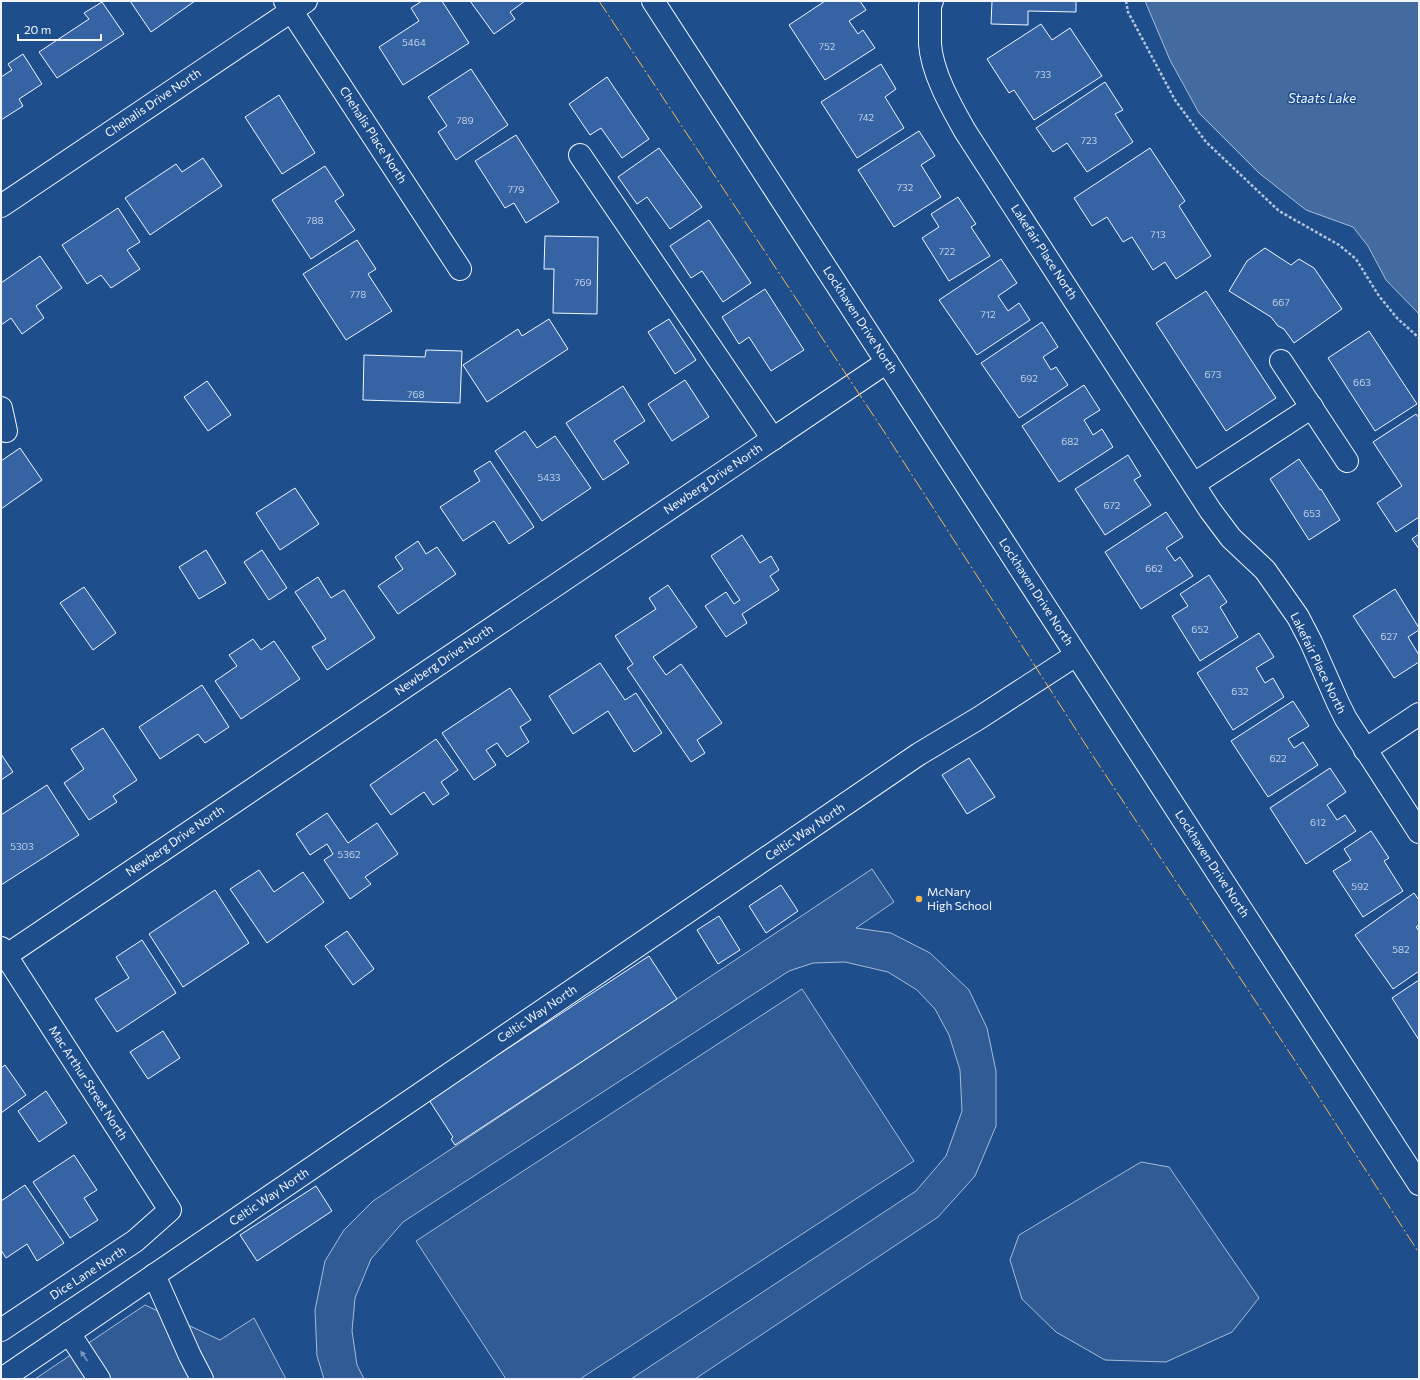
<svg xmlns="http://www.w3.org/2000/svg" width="1420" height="1380" viewBox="0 0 1420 1380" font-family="Commissioner,sans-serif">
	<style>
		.built { fill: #305b95; stroke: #a8bbd7 }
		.water { fill: #446ba0; stroke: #a8bbd7 }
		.building { fill: #3563a3; stroke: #f2f6ff }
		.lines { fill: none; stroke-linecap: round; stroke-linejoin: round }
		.minor-casing { stroke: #f2f6ff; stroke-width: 24 }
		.path { stroke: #b3c4dc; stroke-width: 2.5; stroke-dasharray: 3 2; stroke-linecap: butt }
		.minor { stroke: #1f4e8c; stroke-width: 22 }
		.power { stroke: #ffb74d; stroke-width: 1; stroke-dasharray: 14 3 2 3; stroke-linecap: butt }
		.oneway { fill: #7e9ac0 }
		.poi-dot { fill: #ffb74d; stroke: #1f4e8c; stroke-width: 1.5 }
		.labels { text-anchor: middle; stroke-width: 3; stroke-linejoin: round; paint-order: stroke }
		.number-label { font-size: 10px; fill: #c3d1e8 }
		.street-label { font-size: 12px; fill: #f2f6ff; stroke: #1f4e8c }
		.poi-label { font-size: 12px; fill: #f2f6ff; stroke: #1f4e8c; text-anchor: start }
		.water-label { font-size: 13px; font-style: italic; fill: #f2f6ff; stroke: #1f4e8c }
	</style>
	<rect width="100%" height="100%" fill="#1f4e8c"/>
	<g class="built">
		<polygon points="872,869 894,902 856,928 891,933 930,953 969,990 987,1028 996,1071 996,1126 975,1176 938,1217 695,1379 631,1379 916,1191 946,1156 962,1111 960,1070 949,1035 935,1009 917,990 888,972 845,962 813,963 789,971 403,1222 371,1259 355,1298 352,1331 357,1365 364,1379 324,1379 317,1356 315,1310 325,1261 344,1230 373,1201"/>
		<polygon points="802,989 914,1161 580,1379 506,1379 416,1241"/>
		<polygon points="1141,1162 1169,1167 1259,1298 1232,1332 1166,1362 1105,1360 1056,1332 1022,1299 1010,1260 1019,1235"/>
		<polygon points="145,1305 220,1340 254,1318 286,1379 35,1379"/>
	</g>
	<polygon class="water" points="1145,1 1419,1 1419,314 1386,280 1368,246 1353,227 1306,210 1259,173 1199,113 1170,60"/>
	<g class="building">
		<polygon points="130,1 195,1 151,32"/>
		<polygon points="422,1 442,1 469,43 403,85 379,47 419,21 411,8"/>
		<polygon points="470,1 525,1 510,12 515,19 494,34"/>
		<polygon points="825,1 860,1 866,10 849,21 858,34 863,30 875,48 825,80 789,25"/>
		<polygon points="992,1 1076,1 1076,12 1028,11 1028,25 991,24"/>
		<polygon points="102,2 124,34 57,78 39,52 89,19 84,13"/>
		<polygon points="1041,24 1052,40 1070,28 1102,76 1034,120 1014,90 1009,93 987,59"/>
		<polygon points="23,54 42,84 19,99 23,106 1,120 1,77 12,70 8,64"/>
		<polygon points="881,64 896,89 885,97 904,128 857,158 821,102"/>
		<polygon points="471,69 508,125 456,160 438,132 447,126 428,97"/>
		<polygon points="607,77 649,139 622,158 601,128 590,135 569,104"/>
		<polygon points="1105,82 1123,110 1115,114 1133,142 1087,172 1067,143 1053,152 1036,128"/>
		<polygon points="279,95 315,153 282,174 245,117"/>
		<polygon points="919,131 935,156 921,165 941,197 894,227 858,170"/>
		<polygon points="516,135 559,202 526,223 514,203 505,208 475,161"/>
		<polygon points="659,148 702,207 670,229 647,197 637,204 618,177"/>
		<polygon points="1150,148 1185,201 1179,206 1211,256 1176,279 1165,262 1153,270 1132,237 1123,242 1107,217 1092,226 1074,198"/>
		<polygon points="203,158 222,186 150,235 125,198 176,164 182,172"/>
		<polygon points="325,166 344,195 335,201 355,230 311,259 272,200"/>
		<polygon points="958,197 976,224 971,227 990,256 949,281 922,238 939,227 931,214"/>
		<polygon points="118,208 140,242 127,250 140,269 111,288 101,275 87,284 62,245"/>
		<polygon points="709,220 751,283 723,302 702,271 691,278 670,246"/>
		<polygon points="545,236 598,237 597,314 553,313 554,269 544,269"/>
		<polygon points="357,240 376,269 368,274 392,311 346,340 303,274"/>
		<polygon points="1265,248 1291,265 1299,259 1314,268 1342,309 1294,343 1284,329 1278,326 1271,317 1229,291 1247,261"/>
		<polygon points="40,256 62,288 36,306 44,318 22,334 11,318 1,325 1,283"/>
		<polygon points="1001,259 1017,283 998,296 1008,311 1019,303 1030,320 977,355 939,300"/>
		<polygon points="765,289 804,350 771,371 749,337 739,344 722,317"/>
		<polygon points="1206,291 1276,398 1226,431 1156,323"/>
		<polygon points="549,319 568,349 487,402 463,365 518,329 522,336"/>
		<polygon points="669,319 696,360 675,374 648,332"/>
		<polygon points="1042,322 1058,347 1043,357 1051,370 1056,367 1068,385 1019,418 981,363"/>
		<polygon points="1369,331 1417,404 1375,431 1328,358"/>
		<polygon points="426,350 462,351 460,403 363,400 364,355 425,357"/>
		<polygon points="685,380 709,417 672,441 648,404"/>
		<polygon points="207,381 231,415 208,431 184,397"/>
		<polygon points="1084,385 1100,410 1084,420 1093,435 1102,429 1113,447 1059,482 1022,426"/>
		<polygon points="623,386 645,421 614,441 629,463 603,480 566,423"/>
		<polygon points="1416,414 1419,418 1419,517 1396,532 1377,503 1402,486 1373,442"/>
		<polygon points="525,431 537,448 555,436 591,488 542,521 495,451"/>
		<polygon points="20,448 42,480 1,509 1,461"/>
		<polygon points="1128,455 1141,476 1134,480 1151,505 1105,535 1075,489"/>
		<polygon points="1299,459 1320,490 1321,489 1340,520 1309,540 1270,479"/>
		<polygon points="490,461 534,527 509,544 494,521 463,541 440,507 480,481 474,471"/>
		<polygon points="295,488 319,524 280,550 256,513"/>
		<polygon points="1166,512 1183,537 1166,548 1175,561 1180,557 1193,576 1141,609 1105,552"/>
		<polygon points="1419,534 1419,549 1412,539"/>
		<polygon points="742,535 760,563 771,556 779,570 770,576 779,590 742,614 747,623 726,637 705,606 726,592 734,604 740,600 711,556"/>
		<polygon points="418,541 426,554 437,547 456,574 398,614 378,586 403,569 395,557"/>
		<polygon points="206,550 226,583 199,599 179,567"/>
		<polygon points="262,550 287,588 269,600 244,562"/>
		<polygon points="1209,575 1227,602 1220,607 1238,637 1200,661 1172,616 1188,606 1180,594"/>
		<polygon points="318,577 331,598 344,590 375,638 327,670 312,647 326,639 295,592"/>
		<polygon points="668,585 697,627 653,657 666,675 681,664 722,723 697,740 705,753 691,762 627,668 633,664 615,636 656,609 649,598"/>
		<polygon points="84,587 116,633 93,650 60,603"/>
		<polygon points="1395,589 1419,628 1419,630 1408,637 1419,655 1419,662 1394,678 1353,616"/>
		<polygon points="1259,633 1274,657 1256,668 1265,683 1273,678 1284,697 1233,730 1197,673"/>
		<polygon points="253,639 261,650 274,641 300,679 241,719 215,681 237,666 229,655"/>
		<polygon points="600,663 625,700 636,693 662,733 634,752 608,711 573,734 549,696"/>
		<polygon points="202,685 229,727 205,743 198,734 160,759 139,727"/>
		<polygon points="510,688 531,720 520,727 529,742 507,757 497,743 486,750 496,765 474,780 442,733"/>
		<polygon points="1293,701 1309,726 1288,739 1294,748 1303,742 1318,765 1268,797 1231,741"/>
		<polygon points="103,728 137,780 113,796 117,802 89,820 64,783 84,769 71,749"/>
		<polygon points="436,739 458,770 441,782 449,794 433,805 424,792 391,815 370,785"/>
		<polygon points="1,754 13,772 1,780"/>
		<polygon points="969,758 995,797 967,814 942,775"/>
		<polygon points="1330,768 1346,792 1327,805 1337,820 1345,815 1356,831 1306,864 1270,808"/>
		<polygon points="47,785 79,835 1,885 1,815"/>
		<polygon points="327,813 348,843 377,823 398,854 365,877 371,884 350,899 324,860 333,854 327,844 310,855 296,834"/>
		<polygon points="1371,831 1389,858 1384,861 1403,891 1363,917 1333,871 1351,860 1344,849"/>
		<polygon points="259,870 274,892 303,872 324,902 267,943 230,889"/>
		<polygon points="781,885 798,911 766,933 749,906"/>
		<polygon points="215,890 249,943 183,987 149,934"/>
		<polygon points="1414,893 1419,900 1419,925 1416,927 1419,931 1419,971 1393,989 1355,935"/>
		<polygon points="719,916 740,950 718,964 697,930"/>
		<polygon points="347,931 374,969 353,985 325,946"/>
		<polygon points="142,940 176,993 117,1032 95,999 129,978 116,957"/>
		<polygon points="649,956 677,999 455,1145 451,1139 453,1137 429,1100"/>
		<polygon points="1419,980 1419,1040 1392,998"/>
		<polygon points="163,1031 180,1058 148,1079 130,1052"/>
		<polygon points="5,1065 26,1095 1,1113 1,1068"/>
		<polygon points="46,1091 67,1123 39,1142 18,1111"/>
		<polygon points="74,1155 97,1190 84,1198 98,1220 70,1238 33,1182"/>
		<polygon points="25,1185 64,1243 37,1261 27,1244 6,1258 1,1250 1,1201"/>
		<polygon points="316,1186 332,1211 257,1261 240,1235"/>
	</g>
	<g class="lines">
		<defs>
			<g id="minor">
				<polyline points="285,1 460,269"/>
				<polyline points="653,1 1419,1184"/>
				<path d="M932,1L930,6C930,19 930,32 930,44C932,73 951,106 965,131L1210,510L1231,538L1265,570L1298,617L1311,642L1338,703L1346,719L1419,832"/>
				<polyline points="580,155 773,439"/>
				<polyline points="1,206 306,1"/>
				<polyline points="1281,361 1347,461"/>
				<polyline points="1,408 6,431"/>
				<polyline points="1194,484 1312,407"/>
				<polyline points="1365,750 1419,714"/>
				<polyline points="1,948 170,1210 135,1241 1,1330"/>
				<polyline points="1,959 887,362"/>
				<polyline points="154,1275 190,1356 202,1379"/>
				<polyline points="69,1333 99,1379"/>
				<polyline points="2,1379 919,754 979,718 1076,655"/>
			</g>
		</defs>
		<use href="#minor" class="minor-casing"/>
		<polyline class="path" points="1126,1 1128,12 1175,100 1206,142 1279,211 1339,245 1356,259 1379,296 1397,318 1419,338"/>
		<use href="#minor" class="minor"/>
		<polyline class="power" points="599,1 883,430 1091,753 1309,1082 1419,1253"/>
	</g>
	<defs><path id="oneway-solid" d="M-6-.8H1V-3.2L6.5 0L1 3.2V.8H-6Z"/></defs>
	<use class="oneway" href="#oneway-solid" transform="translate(84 1356) rotate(-124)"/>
	<circle class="poi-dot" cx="919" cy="899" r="4"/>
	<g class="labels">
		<g class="number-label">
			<text x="414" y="46">5464</text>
			<text x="827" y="50">752</text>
			<text x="1043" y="78">733</text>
			<text x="866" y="121">742</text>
			<text x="465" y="124">789</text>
			<text x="1089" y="144">723</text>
			<text x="905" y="191">732</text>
			<text x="516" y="193">779</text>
			<text x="315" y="224">788</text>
			<text x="1158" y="238">713</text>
			<text x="947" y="255">722</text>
			<text x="583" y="286">769</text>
			<text x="358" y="298">778</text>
			<text x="1281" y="306">667</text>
			<text x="988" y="318">712</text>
			<text x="1213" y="378">673</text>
			<text x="1029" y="382">692</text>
			<text x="1362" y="386">663</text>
			<text x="416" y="398">768</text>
			<text x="1070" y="445">682</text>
			<text x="549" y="481">5433</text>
			<text x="1112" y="509">672</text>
			<text x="1312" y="517">653</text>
			<text x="1154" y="572">662</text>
			<text x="1200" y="633">652</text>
			<text x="1389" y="640">627</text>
			<text x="1240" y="695">632</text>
			<text x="1278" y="762">622</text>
			<text x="1318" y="826">612</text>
			<text x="22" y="850">5303</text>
			<text x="349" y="858">5362</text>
			<text x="1360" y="890">592</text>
			<text x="1401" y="953">582</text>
		</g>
		<g class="street-label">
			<text transform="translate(153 103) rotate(-34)" y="4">Chehalis Drive North</text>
			<text transform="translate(373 135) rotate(57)" y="4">Chehalis Place North</text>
			<text transform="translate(1044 252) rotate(57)" y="4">Lakefair Place North</text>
			<text transform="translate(860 320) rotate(57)" y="4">Lockhaven Drive North</text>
			<text transform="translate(713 479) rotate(-34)" y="4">Newberg Drive North</text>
			<text transform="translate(1036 592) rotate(57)" y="4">Lockhaven Drive North</text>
			<text transform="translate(444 660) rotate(-34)" y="4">Newberg Drive North</text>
			<text transform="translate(1318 663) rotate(64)" y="4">Lakefair Place North</text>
			<text transform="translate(805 832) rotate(-34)" y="4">Celtic Way North</text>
			<text transform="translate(175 841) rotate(-34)" y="4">Newberg Drive North</text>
			<text transform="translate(1212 864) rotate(57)" y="4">Lockhaven Drive North</text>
			<text transform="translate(537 1014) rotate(-34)" y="4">Celtic Way North</text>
			<text transform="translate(88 1083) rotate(57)" y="4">Mac Arthur Street North</text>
			<text transform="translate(269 1197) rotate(-34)" y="4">Celtic Way North</text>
			<text transform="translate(88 1273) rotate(-33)" y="4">Dice Lane North</text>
		</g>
		<g class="poi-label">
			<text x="927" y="896">McNary<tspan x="927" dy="14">High School</tspan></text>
		</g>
		<g class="water-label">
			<text x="1322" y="103">Staats Lake</text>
		</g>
	</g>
	<rect width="1420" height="1380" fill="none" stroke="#f2f6ff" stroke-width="4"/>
	<path d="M18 34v6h83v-6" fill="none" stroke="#f2f6ff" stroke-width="2"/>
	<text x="24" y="34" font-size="12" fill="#f2f6ff" stroke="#1f4e8c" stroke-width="3" paint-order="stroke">20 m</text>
</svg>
